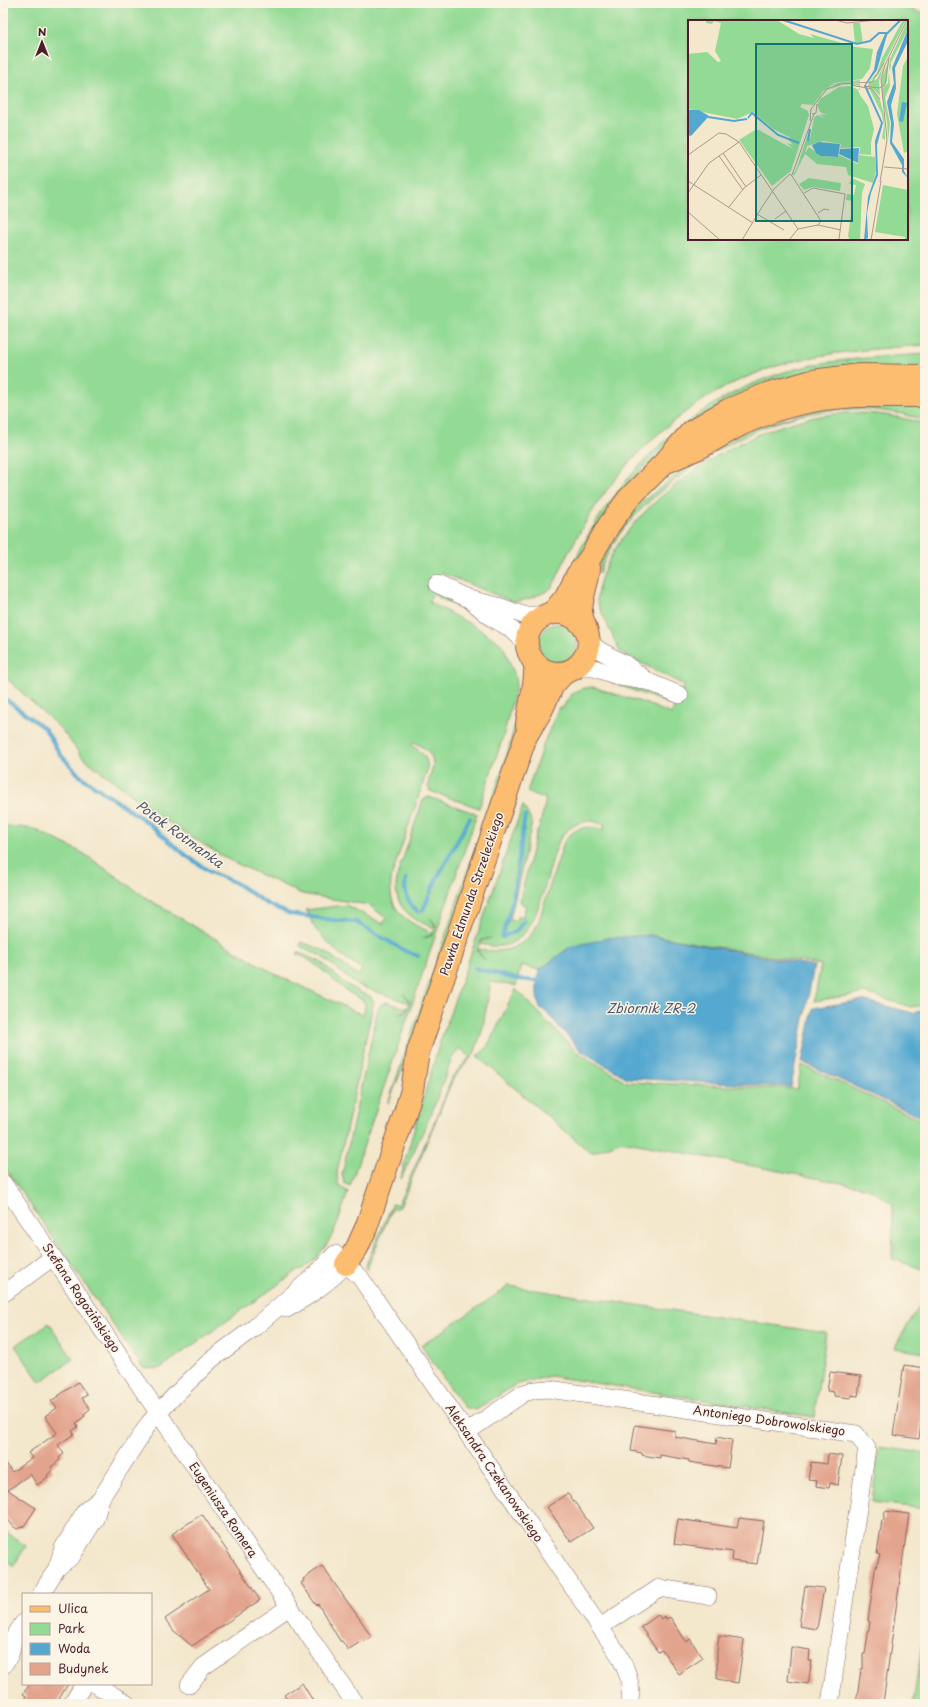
<svg xmlns="http://www.w3.org/2000/svg" width="928" height="1707" viewBox="0 0 928 1707" font-family="'Playpen Sans',sans-serif">
	<style>
		.green { fill: #93da94; stroke: #6e7c60; fill-rule: evenodd }
		.water { fill: #54a8d0; stroke: #4f647e }
		.lines { fill: none; stroke-linecap: round; stroke-linejoin: round }
		.stream { stroke: #54a8d0; stroke-width: 4 }
		.building { fill: #e3a48e }
		.minor-casing { stroke: #856563; stroke-width: 18 }
		.major-casing { stroke: #856563; stroke-width: 24 }
		.minor { stroke: #fff; stroke-width: 17 }
		.major { stroke: #fcbd6f; stroke-width: 22 }
		.labels { text-anchor: middle; stroke-width: 3; stroke-linejoin: round; paint-order: stroke }
		.street-label { font-size: 12px; fill: #4a1f2b; stroke: #fcf5e5 }
		.water-label { font-size: 13px; font-style: italic; fill: #4e566d; stroke: #fcf5e5 }
		.inset-river { fill: none; stroke: #54a8d0; stroke-width: 2 }
		.inset-road { fill: none; stroke: #af978c; stroke-width: 1 }
		.view { fill: #0f766e; fill-opacity: 0.15; stroke: #0f766e; stroke-width: 2 }
		.inset-edge { fill: none; stroke: #4a1f2b; stroke-width: 2 }
	</style>
	<rect width="100%" height="100%" fill="#fcf5e5"/>
	<filter id="ink" filterUnits="userSpaceOnUse"><feTurbulence type="fractalNoise" baseFrequency=".025" numOctaves="2"/><feDisplacementMap in="SourceGraphic" scale="8" xChannelSelector="R" yChannelSelector="G"/><feConvolveMatrix kernelMatrix="1 2 1 2 8 2 1 2 1" color-interpolation-filters="sRGB"/></filter>
	<filter id="wash" filterUnits="userSpaceOnUse"><feTurbulence type="fractalNoise" baseFrequency=".012" numOctaves="4" result="noise"/><feDisplacementMap in="SourceGraphic" scale="16" xChannelSelector="R" yChannelSelector="G"/><feGaussianBlur stdDeviation="0.9" result="paint"/><feColorMatrix in="noise" values="0 0 0 0 0 0 0 0 0 0 0 0 0 0 0 0 0 1.4 0 .05"/><feComposite in="paint" operator="in"/></filter>
	<g filter="url(#wash)">
		<rect width="100%" height="100%" fill="#f3e7cc"/>
		<g class="green">
			<path d="M3,3H891L925,14V345C837,352 771,354 694,406C650,436 611,478 584,525C577,537 570,549 564,562C560,570 556,582 550,589C544,594 521,602 513,602L442,573L434,591L467,607L493,627L433,594L429,602L474,626L499,642L504,648L515,676L516,686L503,737L479,808L430,791C421,776 451,761 414,742L412,746C422,752 429,758 427,771L392,875C385,909 405,922 433,933L432,935L422,938L432,936L436,925L430,918L435,925L434,928C408,918 390,904 398,873L423,800L429,797L477,814L350,1186L344,1183L342,1175L377,1013L380,1005L386,1002L407,1008L406,1011L398,1013L406,1012L410,1001L403,993L409,1001V1003L357,985L321,956L300,946L301,942L325,951L358,976L362,969L338,953L316,930L306,910L346,905L383,924L386,918L369,905L302,894L227,859L168,822L83,758L61,729L3,675ZM689,21H907V239H689Z"/>
			<path d="M925,354V370L682,431C634,469 603,523 569,572C578,554 587,536 598,519C647,445 719,385 808,366C846,358 886,357 925,354Z"/>
			<path d="M911,405L925,407V420C831,391 748,423 674,481C641,506 613,534 599,574V561L626,518L643,501L697,459L753,428L824,407Z"/>
			<path d="M846,413C873,412 899,416 925,424V1005L911,1007L865,993L814,1001L821,965L650,935L570,947L539,970L521,965L516,986L491,982L482,1031L474,1054L453,1079L400,1207L392,1209L367,1269L365,1267L393,1203L398,1205L438,1114L452,1077L470,1057L460,1048L452,1058L432,1112L401,1179L404,1164L439,1045L523,805L532,822L510,920L516,921L517,917L519,916H523L526,905L522,904L520,901L536,833L539,829L546,799L527,792L543,745L559,707L563,708C569,694 577,688 593,687L647,704L671,714L675,706L611,682L608,677L677,702L684,685L620,652L597,602C596,587 606,564 614,551C631,523 652,503 678,483C727,445 783,417 846,413ZM592,821L605,825L603,830C587,824 573,828 564,842L538,923C527,947 504,955 479,949L478,951L484,959L477,951L481,940L491,938L481,941V944C542,962 542,874 561,837C569,827 578,821 592,821Z"/>
			<circle cx="558" cy="643" r="19"/>
			<polygon points="522,699 517,738 408,1056 388,1103 505,762"/>
			<path d="M3,825L34,829L83,853L148,899L275,974L356,1012L363,1015C364,1011 366,1006 364,1002C361,998 353,995 348,992C331,979 317,962 297,954L298,952L321,962L343,982L359,992L370,996L374,1001L337,1173L338,1184L348,1192C337,1224 332,1249 301,1270L300,1269L159,1369L143,1368L3,1165Z"/>
			<polygon points="516,989 577,1052 627,1082 797,1089 802,1065 925,1122 925,1270 892,1259 893,1204 868,1188 622,1141 591,1153 477,1056 486,1049"/>
			<polygon points="509,1286 826,1333 814,1417 550,1376 515,1385 476,1410 464,1407 421,1346"/>
			<polygon points="925,1296 925,1353 894,1348"/>
			<polygon points="49,1323 73,1359 40,1382 15,1346"/>
			<polygon points="879,1447 925,1453 925,1509 872,1502"/>
			<polygon points="3,1527 6,1532 26,1546 13,1567 3,1553"/>
			<polygon points="925,1623 925,1704 913,1704"/>
		</g>
		<g class="water">
			<path d="M650,935L814,966L791,1087L627,1078L580,1050L545,1011L540,1008C535,996 537,982 539,970L570,947L608,938Z"/>
			<polygon points="862,1000 913,1013 925,1010 925,1119 802,1062 813,1008"/>
		</g>
		<g class="lines">
			<g class="stream">
				<polyline points="3,697 45,729 60,754 80,776 147,822 184,854 210,872 236,883 267,904 290,914 332,920 356,922 405,951 418,956"/>
				<path d="M406,879C403,892 408,904 419,912"/>
				<polyline points="423,910 436,880 470,818"/>
				<polyline points="503,934 513,899 525,816"/>
				<polyline points="502,937 515,932 524,921"/>
				<polyline points="475,968 516,979 537,981"/>
			</g>
		</g>
		<g id="blocks">
			<g class="building">
				<polygon points="904,1365 925,1368 925,1397 919,1439 893,1435"/>
				<polygon points="830,1372 861,1376 858,1396 851,1395 851,1398 834,1396 834,1392 827,1391"/>
				<polygon points="78,1382 87,1395 82,1398 90,1409 84,1414 85,1416 76,1423 78,1427 72,1431 74,1434 58,1445 64,1454 59,1458 60,1460 51,1467 53,1470 47,1475 48,1477 37,1485 30,1474 8,1490 36,1508 24,1526 17,1529 13,1526 3,1513 3,1459 12,1472 32,1458 28,1453 57,1433 45,1416 57,1408 51,1401"/>
				<polygon points="635,1425 675,1431 675,1437 716,1444 717,1437 732,1440 728,1468 689,1462 689,1460 660,1455 660,1458 642,1455 642,1453 631,1451"/>
				<polygon points="828,1454 842,1456 838,1485 830,1483 829,1488 816,1486 817,1481 808,1480 811,1462 827,1464"/>
				<polygon points="568,1493 593,1528 571,1542 547,1507"/>
				<polygon points="885,1511 909,1514 884,1696 882,1704 856,1704 861,1669 863,1669 863,1654 865,1654 870,1622 868,1621 875,1570 880,1555 877,1554 882,1520 884,1520"/>
				<polygon points="202,1514 260,1600 192,1646 174,1631 165,1619 209,1589 172,1534"/>
				<polygon points="739,1518 764,1521 757,1564 732,1561 733,1552 674,1544 678,1519 737,1528"/>
				<polygon points="322,1566 364,1625 371,1637 361,1643 360,1642 348,1650 342,1641 340,1641 318,1604 316,1605 301,1583 304,1581 303,1579"/>
				<polygon points="805,1586 824,1588 817,1629 799,1626"/>
				<polygon points="658,1615 661,1619 664,1616 666,1619 670,1617 684,1638 687,1642 690,1639 703,1658 679,1674 662,1650 658,1652 641,1627"/>
				<polygon points="719,1636 744,1640 738,1683 717,1679 717,1652"/>
				<polygon points="791,1647 810,1650 809,1661 812,1661 808,1684 788,1681"/>
				<polygon points="302,1683 315,1704 290,1704 284,1695"/>
				<polygon points="30,1684 68,1684 56,1704 21,1704 26,1696 23,1694"/>
			</g>
		</g>
	</g>
	<g filter="url(#ink)">
		<use href="#blocks" fill-opacity="0" stroke="#856563" stroke-width="1"/>
		<g class="lines">
			<defs>
				<g id="minor">
					<polyline points="437,584 469,599 492,618 511,629 521,638 528,649"/>
					<polyline points="473,600 498,606 523,615 544,615"/>
					<polyline points="588,635 593,645 599,650 625,664 649,682 680,695"/>
					<polyline points="574,668 594,668 620,677 645,681"/>
					<polyline points="3,1183 355,1704"/>
					<polyline points="3,1294 53,1257"/>
					<path d="M287,1309C309,1296 329,1283 346,1264"/>
					<polyline points="467,1432 524,1393 535,1390 549,1389 856,1434 867,1448 847,1583 830,1704"/>
					<path d="M57,1568L72,1556L95,1519L101,1498L149,1423L177,1393L212,1359L255,1327L314,1276L335,1254L360,1277L619,1655C627,1670 634,1687 629,1704"/>
					<polyline points="41,1594 57,1568 63,1548 85,1511 101,1498"/>
					<polyline points="600,1627 659,1588 708,1596"/>
					<polyline points="3,1666 10,1655 14,1637 23,1623"/>
					<polyline points="95,1684 127,1704"/>
					<polyline points="189,1685 203,1667 289,1607"/>
					<polyline points="72,1704 84,1684"/>
				</g>
				<g id="major">
					<polyline points="669,461 701,447 742,424 773,411 798,404 823,399 856,396 925,396"/>
					<polyline points="552,613 565,598 577,575 590,558 609,525 629,498 664,463 691,432 710,420 728,410 769,393 812,381 860,375 925,376"/>
					<path d="M585,628C558,592 511,627 532,659C538,668 547,673 558,673C577,673 592,655 588,636C586,627 581,619 581,610C582,595 588,582 589,568"/>
					<path d="M527,725C529,704 537,683 535,663"/>
					<polyline points="346,1264 357,1248 366,1228 405,1113 412,1090 418,1052 526,736 541,711 553,685 564,673"/>
				</g>
			</defs>
			<use href="#minor" class="minor-casing"/>
			<use href="#major" class="major-casing"/>
			<use href="#minor" class="minor"/>
			<use href="#major" class="major"/>
		</g>
	</g>
	<g class="labels">
		<g class="street-label">
			<text transform="translate(472 894) rotate(-71)" y="4">Pawła Edmunda Strzeleckiego</text>
			<text transform="translate(81 1298) rotate(56)" y="4">Stefana Rogozińskiego</text>
			<text transform="translate(769 1421) rotate(8)" y="4">Antoniego Dobrowolskiego</text>
			<text transform="translate(494 1473) rotate(56)" y="4">Aleksandra Czekanowskiego</text>
			<text transform="translate(223 1510) rotate(56)" y="4">Eugeniusza Romera</text>
		</g>
		<g class="water-label">
			<text transform="translate(180 834) rotate(36)" y="5">Potok Rotmanka</text>
			<text x="651" y="1013">Zbiornik ZR-2</text>
		</g>
	</g>
	<g transform="translate(688 20)">
		<rect width="220" height="220" fill="#f3e7cc"/>
		<path d="M18,0H89L111,14L126,18L122,14L168,27L185,29L182,48L174,59L146,63L135,71L125,85L114,84L112,87L120,91L121,95L103,151L84,166L51,120L67,110H71L105,129L99,123L105,125L100,119L103,118L85,109L65,92L49,99L0,89V34L19,32L30,42L33,41L27,31L33,3L26,1L24,4L18,3ZM215,0H218L190,55L181,62L189,59L197,43L191,61L192,76L184,68L192,80L196,95L197,118V120L194,118L196,106L194,94L180,66L181,62L189,53L194,38ZM220,0V9L203,42V46L201,52L202,66L197,78L202,104L200,120L199,101L194,76L193,60L200,42L199,61L194,69L200,63L202,39ZM165,3H172L175,23L167,24ZM220,37V131L216,133L209,94L215,46ZM172,60V70H170L172,75L180,86L186,109L183,123V135L171,134L172,127L152,128L153,124L135,121L119,126L117,133L121,127L133,136L150,137L151,135L170,144L171,135L187,137L188,150L185,163L160,155L158,147L129,144L117,134L106,156L105,155L116,134L109,147L122,108L121,120L122,119L126,98L129,95L137,98L131,94L139,95L132,92L129,85L132,79L151,67L162,66L171,70L172,67L168,66L172,65L157,64L140,70L150,65L158,64H172V62L155,63L143,66L135,72L127,85L131,77L137,69L146,64L155,62ZM121,158L153,163L152,171L125,167L116,170L111,164ZM164,158L177,164L174,173L172,220H162L160,216L165,181L158,180L159,174L166,175L168,165L161,164ZM195,165L220,170V220H217V217L187,212Z" fill="#93da94"/>
		<path d="M211,0H214L199,15L189,50L178,65L195,103L189,125L190,155L183,173L179,193L180,218L176,220L180,177L188,154L187,121L193,103L176,66L186,50L189,32L197,14ZM220,9V21L207,48L208,68L203,85L206,104L204,122L216,139V151L220,158L214,152V145L202,123L203,103L199,82L206,63L204,48ZM214,82L219,83L215,102L211,101ZM0,90H11L21,96L3,116L0,115ZM131,122L152,124L150,137L133,136L128,133L124,125ZM171,128L170,143L151,134L152,129Z" fill="#54a8d0"/>
		<path class="inset-river" d="M95,0L169,24L182,21L191,13H199M20,97L46,101L59,99M60,98L64,93L90,115L111,123M120,121L122,109"/>
		<path class="inset-road" d="M147,0L159,3L188,0M163,65L184,69L192,79M176,66L191,68L197,65L201,38M124,94L128,93L129,84M122,101L123,89L139,69L152,64L184,62L196,43M35,133L58,167M0,135L31,113L38,114L51,122M31,136L55,170M196,147L220,149M104,155L126,94M0,161L65,203M192,162L199,120L193,59L197,45L219,0M0,173L21,143L51,122L110,209M116,173L125,168L157,174L151,219M41,187L56,168L73,155M74,187L86,169L102,154L104,156L133,201L130,205L110,209L101,220M0,192L32,220M130,193L136,189L141,190M69,194L96,210M87,199L98,191M130,205L153,210M54,220L74,187M183,220L193,161"/>
		<path class="view" d="M68,24H164V201H68Z"/>
		<rect width="220" height="220" class="inset-edge"/>
	</g>
	<rect width="928" height="1707" fill="none" stroke="#fcf5e5" stroke-width="16"/>
	<rect x="22" y="1593" width="130" height="92" fill="#fcf5e5" stroke="#b59f9b"/>
	<rect x="30" y="1606" width="20" height="6" fill="#fcbd6f" stroke="#b59f9b"/>
	<text x="58" y="1613" font-size="12" fill="#4a1f2b">Ulica</text>
	<rect x="30" y="1623" width="20" height="12" fill="#93da94" stroke="#b59f9b"/>
	<text x="58" y="1633" font-size="12" fill="#4a1f2b">Park</text>
	<rect x="30" y="1643" width="20" height="12" fill="#54a8d0" stroke="#b59f9b"/>
	<text x="58" y="1653" font-size="12" fill="#4a1f2b">Woda</text>
	<rect x="30" y="1663" width="20" height="12" fill="#e3a48e" stroke="#b59f9b"/>
	<text x="58" y="1673" font-size="12" fill="#4a1f2b">Budynek</text>
	<g transform="translate(42 42)" stroke="#fcf5e5" stroke-width="3" paint-order="stroke">
	<path d="M0-3L7 15L0 10L-7 15Z" fill="#4a1f2b"/>
	<text y="-6" font-size="11" font-weight="bold" text-anchor="middle" fill="#4a1f2b">N</text>
	</g>
</svg>
